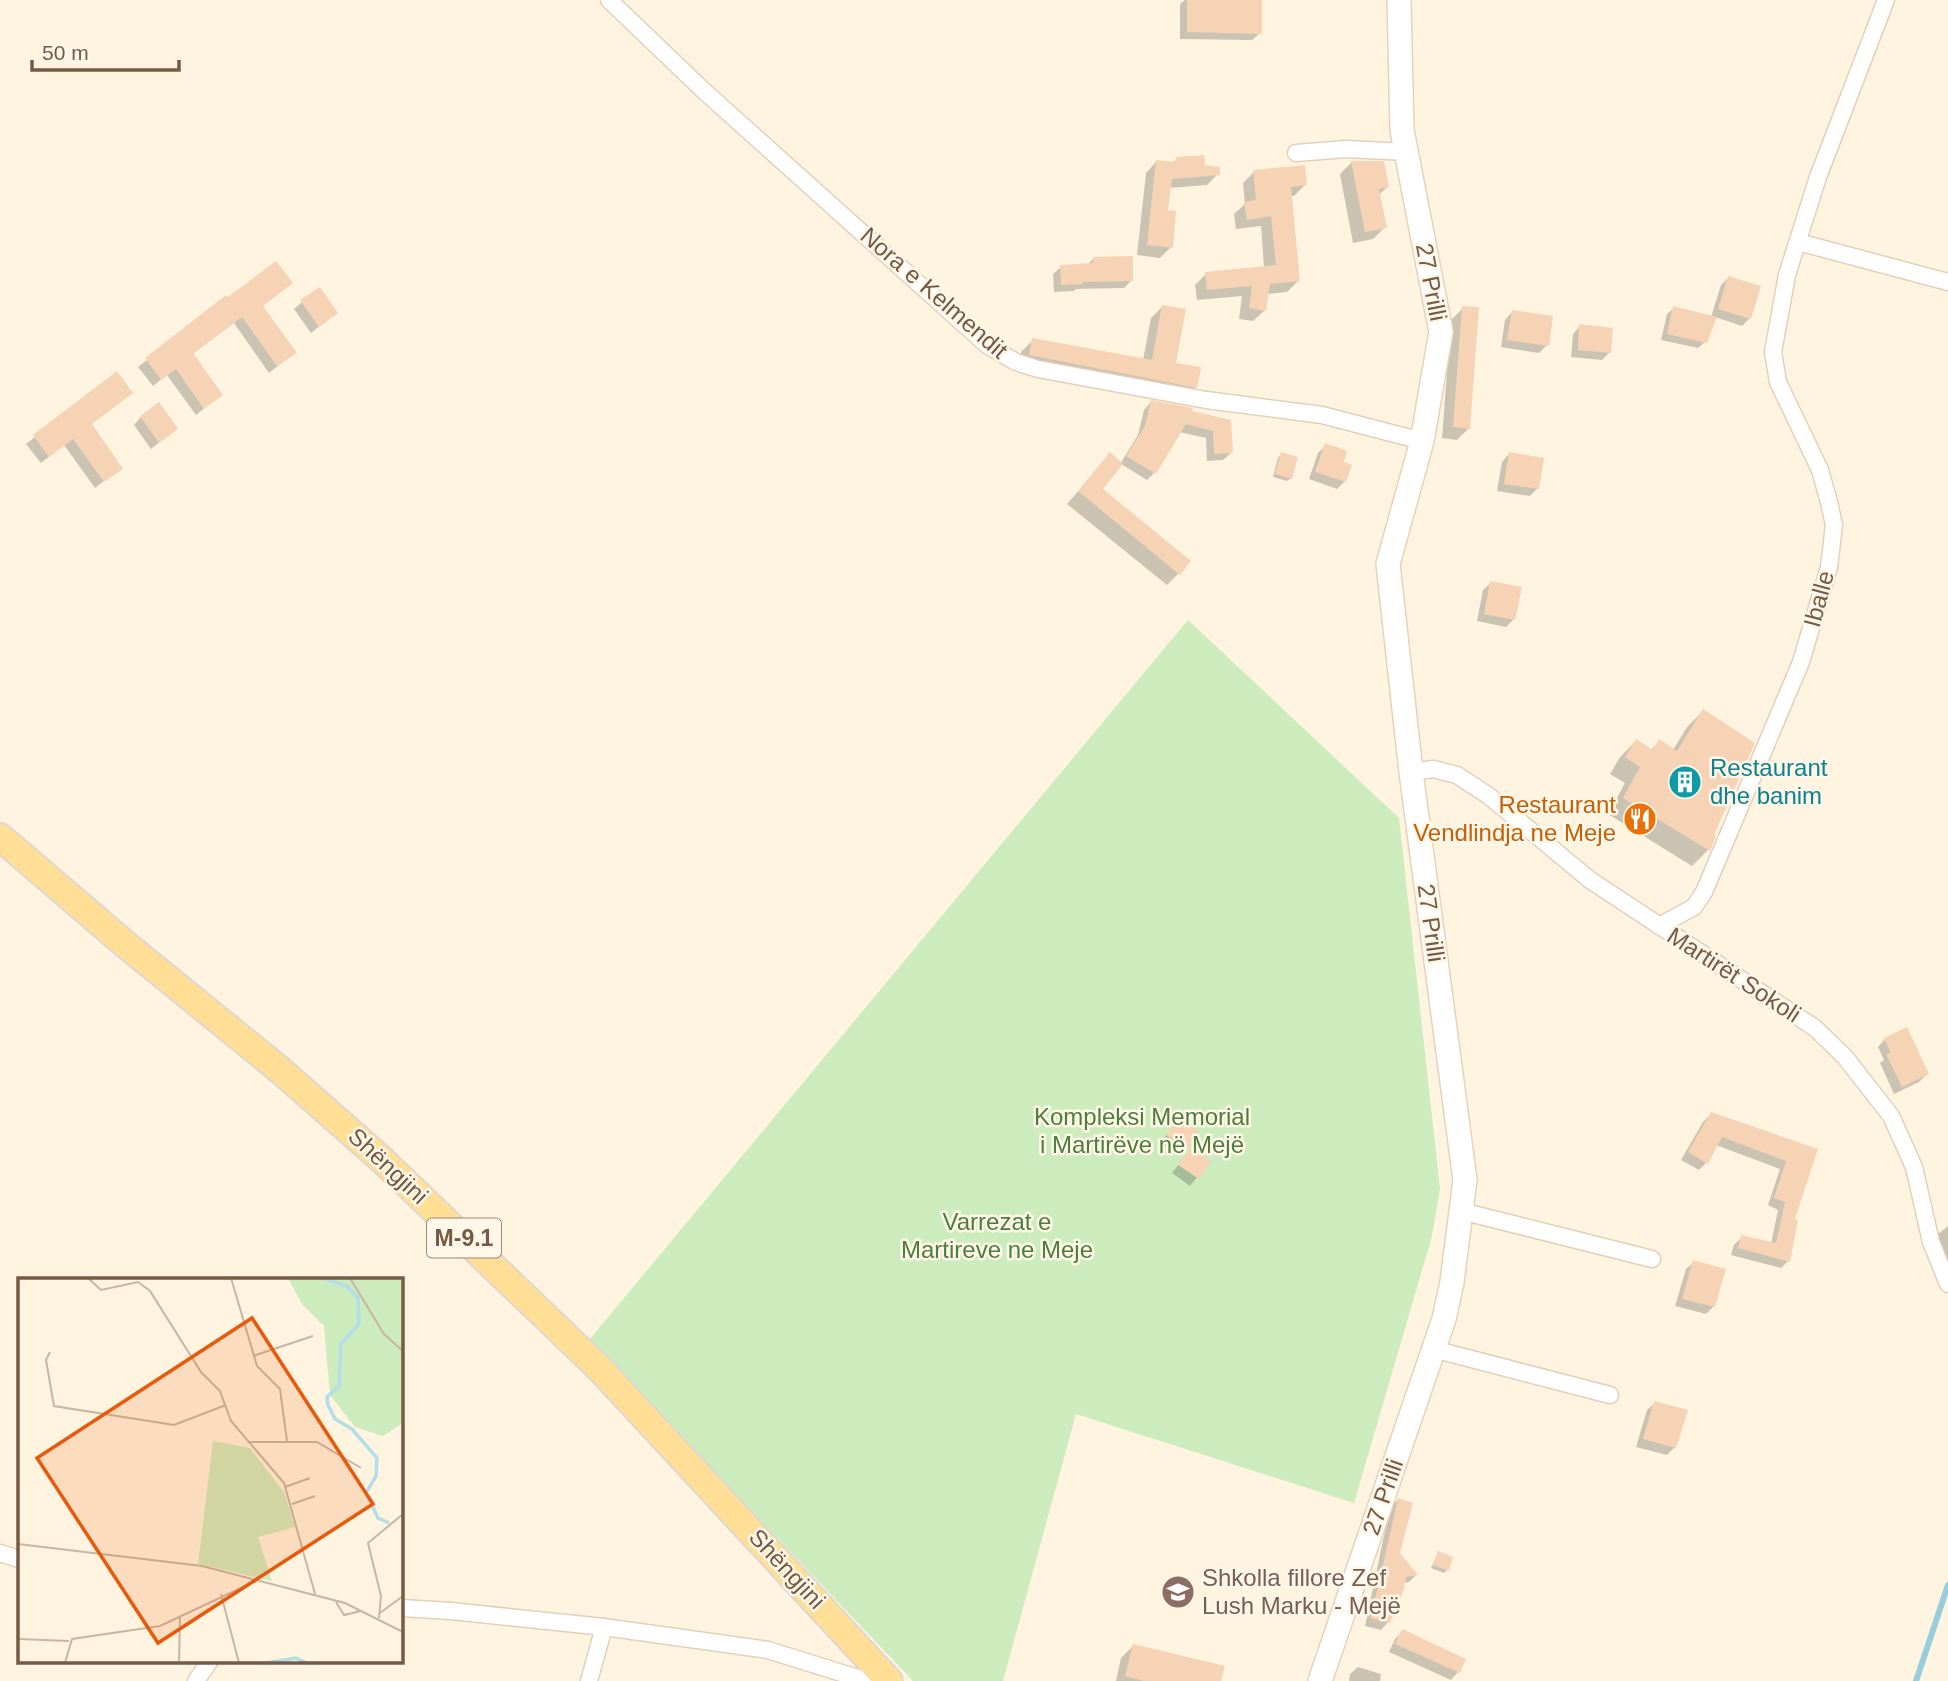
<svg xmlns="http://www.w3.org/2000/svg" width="1948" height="1681" viewBox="0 0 1948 1681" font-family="Helvetica,sans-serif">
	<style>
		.green { fill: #cdecbd }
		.shadow { fill: #0003 }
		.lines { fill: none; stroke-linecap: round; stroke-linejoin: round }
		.stream { stroke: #98cddc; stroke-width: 6 }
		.building { fill: #f6d3b5 }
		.street-casing { stroke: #e3d0bb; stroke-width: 19 }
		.secondary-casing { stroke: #e8d2b8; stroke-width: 26 }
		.primary-casing { stroke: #ded7d2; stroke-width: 30 }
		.street { stroke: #fff; stroke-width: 16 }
		.secondary { stroke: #fff; stroke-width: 23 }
		.primary { stroke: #ffde96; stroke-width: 26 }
		.labels { text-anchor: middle; stroke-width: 5; stroke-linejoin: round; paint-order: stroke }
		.shield { fill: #fff7e8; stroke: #a08976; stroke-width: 2 }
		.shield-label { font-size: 23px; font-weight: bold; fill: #775a45 }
		.street-label { font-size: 24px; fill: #775a45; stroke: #fff7e8 }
		.culture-label { font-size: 24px; fill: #0d838f; stroke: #fff7e8; text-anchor: start }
		.food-label { font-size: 24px; fill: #c56008; stroke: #fff7e8; text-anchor: end }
		.park-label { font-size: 24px; fill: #4c7e3c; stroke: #fff7e8 }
		.education-label { font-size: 24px; fill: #785e54; stroke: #fff7e8; text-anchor: start }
		.inset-river { fill: none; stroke: #b3dee9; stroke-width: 3.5 }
		.inset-road { fill: none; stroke: #c8b6a1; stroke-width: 2 }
		.view { fill: #e8590c; fill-opacity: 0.15; stroke: #e8590c; stroke-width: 3.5 }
		.inset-edge { fill: none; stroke: #775a45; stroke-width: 3.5 }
	</style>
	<rect width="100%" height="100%" fill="#fef4df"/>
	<polygon class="green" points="1188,620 1399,818 1440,1189 1432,1236 1354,1503 1076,1414 1003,1681 913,1681 589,1340"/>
	<g class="shadow">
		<polygon points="1185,0 1261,0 1260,33 1252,40 1180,39 1180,4"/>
		<polygon points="1177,159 1203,167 1218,174 1207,185 1169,188 1166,212 1171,247 1160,258 1137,255 1146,173 1156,162 1172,164"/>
		<polygon points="1352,162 1387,187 1379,195 1385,227 1373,239 1353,243 1340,174"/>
		<polygon points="1254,172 1305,185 1294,196 1290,196 1298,281 1287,292 1267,294 1264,311 1253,321 1239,319 1242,296 1197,300 1195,285 1206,274 1264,268 1261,226 1236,229 1234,214 1245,204 1243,183"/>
		<polygon points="1094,258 1131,281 1124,288 1076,289 1074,291 1054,292 1053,274 1061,267 1087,265"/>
		<polygon points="1728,278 1750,318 1742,326 1715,317 1705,342 1698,348 1661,340 1667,314 1674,308 1711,317 1721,285"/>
		<polygon points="226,297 228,300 261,307 295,352 269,373 234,323 192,354 221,395 196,415 167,375 153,386 138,367"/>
		<polygon points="302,302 336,313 311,333 294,309"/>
		<polygon points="1162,307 1174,364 1195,387 1183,399 1019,367 1021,352 1033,340 1143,360 1151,318"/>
		<polygon points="1463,308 1469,428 1457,440 1442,438 1451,320"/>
		<polygon points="1512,312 1547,345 1539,353 1501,347 1505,320"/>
		<polygon points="1580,326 1610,352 1602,360 1571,357 1573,334"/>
		<polygon points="116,374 90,425 121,468 95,488 64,445 41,463 26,444"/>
		<polygon points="1151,402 1230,422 1231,453 1223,460 1207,461 1206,438 1179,432 1154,473 1147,480 1121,464 1100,490 1179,573 1167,585 1067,504 1110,455 1120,464 1138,435 1144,410"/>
		<polygon points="141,417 176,429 151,449 134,425"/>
		<polygon points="1326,445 1341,463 1349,466 1344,482 1337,489 1309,479 1318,453"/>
		<polygon points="1281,454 1291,478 1287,481 1273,477 1278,458"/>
		<polygon points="1509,454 1538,488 1530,496 1497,491 1502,462"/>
		<polygon points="1491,583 1514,619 1506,627 1477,621 1483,590"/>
		<polygon points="1703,711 1712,836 1714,837 1708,850 1692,866 1608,814 1625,783 1610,774 1620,757 1636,741 1650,751 1659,742 1673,750 1687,727"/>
		<polygon points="1885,1039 1927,1074 1919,1082 1894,1094 1880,1063 1884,1060 1878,1047"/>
		<polygon points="1711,1114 1816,1150 1793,1220 1788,1261 1781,1268 1731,1255 1734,1245 1742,1237 1771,1244 1778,1210 1768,1205 1780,1169 1716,1145 1706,1163 1699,1170 1681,1160 1703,1122"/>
		<polygon points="1179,1119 1185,1148 1178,1155 1160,1143"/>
		<polygon points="1191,1149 1209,1162 1190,1186 1172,1173"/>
		<polygon points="1948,1226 1948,1280 1931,1240"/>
		<polygon points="1694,1262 1714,1306 1706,1314 1675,1306 1686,1269"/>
		<polygon points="1655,1403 1675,1447 1667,1455 1636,1447 1647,1410"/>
		<polygon points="1398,1500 1398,1553 1416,1575 1409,1582 1403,1583 1388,1622 1381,1630 1365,1626 1390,1507"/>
		<polygon points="1438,1553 1447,1570 1444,1573 1431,1568"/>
		<polygon points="1402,1632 1464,1660 1458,1672 1451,1680 1389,1652 1395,1639"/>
		<polygon points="1133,1646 1220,1681 1116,1681 1121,1658"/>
		<polygon points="1358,1667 1381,1674 1380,1681 1349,1681 1350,1674"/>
	</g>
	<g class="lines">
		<polyline class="stream" points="1916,1681 1948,1585"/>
	</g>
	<g class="building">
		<polygon points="1187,0 1262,0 1262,34 1187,32"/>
		<polygon points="1204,155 1205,165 1220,167 1220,175 1172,179 1168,210 1176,211 1173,248 1147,245 1156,160 1176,162 1176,157"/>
		<polygon points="1351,161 1384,161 1389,187 1379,189 1387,228 1365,232"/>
		<polygon points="1305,165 1307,185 1291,187 1300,281 1270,284 1266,311 1249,308 1252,286 1207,290 1205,272 1276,265 1271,216 1247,220 1244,202 1256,200 1253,170"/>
		<polygon points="1133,256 1133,281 1083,282 1083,284 1061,285 1060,265 1093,263 1093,257"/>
		<polygon points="276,261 293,283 263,306 297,353 277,366 242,317 193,353 223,395 204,409 176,369 161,380 145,358 226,295 228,297"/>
		<polygon points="1728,276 1761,286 1751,319 1718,309"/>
		<polygon points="320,287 338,313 319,327 300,300"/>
		<polygon points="1162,305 1186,309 1176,363 1201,367 1197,388 1029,355 1032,338 1152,360"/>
		<polygon points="1462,306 1479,307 1470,429 1453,427"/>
		<polygon points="1673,306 1717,317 1707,343 1667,334"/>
		<polygon points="1512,310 1553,316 1549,346 1507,340"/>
		<polygon points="1579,324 1613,328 1611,353 1578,350"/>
		<polygon points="117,371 133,393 92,424 123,469 104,482 73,439 49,457 33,435"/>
		<polygon points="1151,400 1193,408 1192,411 1231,420 1233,453 1214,454 1213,431 1186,424 1156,474 1126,456 1145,426"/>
		<polygon points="159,402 178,429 159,443 140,416"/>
		<polygon points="1325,443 1347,451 1344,462 1352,465 1346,482 1315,472"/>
		<polygon points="1110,452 1123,464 1103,489 1191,561 1180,575 1078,491"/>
		<polygon points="1281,452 1298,457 1292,479 1275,474"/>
		<polygon points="1509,452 1544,458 1539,489 1504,484"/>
		<polygon points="1490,581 1522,587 1515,620 1484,614"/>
		<polygon points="1703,709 1755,743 1714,835 1716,836 1710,851 1623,798 1640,767 1625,757 1636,739 1653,750 1659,739 1677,751"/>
		<polygon points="1907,1027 1929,1074 1902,1087 1886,1054 1891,1053 1884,1038"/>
		<polygon points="1711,1112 1818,1149 1795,1219 1798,1220 1790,1262 1738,1248 1741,1235 1776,1243 1785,1202 1774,1198 1786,1161 1722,1137 1708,1164 1688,1152"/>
		<polygon points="1178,1116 1199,1131 1187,1149 1166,1135"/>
		<polygon points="1191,1147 1211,1161 1199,1179 1178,1165"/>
		<polygon points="1693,1260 1726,1269 1715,1307 1682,1299"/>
		<polygon points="1654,1401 1688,1410 1676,1448 1643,1439"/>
		<polygon points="1398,1498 1413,1503 1400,1553 1418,1575 1406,1577 1404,1589 1390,1623 1371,1618"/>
		<polygon points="1438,1551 1453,1557 1449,1571 1433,1565"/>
		<polygon points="1402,1629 1466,1659 1460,1673 1395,1644"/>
		<polygon points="1133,1644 1225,1666 1221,1681 1144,1681 1125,1676"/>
	</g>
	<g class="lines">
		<defs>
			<g id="street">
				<polyline points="609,0 704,91 987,345 1016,362 1038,369 1206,400 1322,415 1422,441"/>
				<polyline points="1296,153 1346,149 1407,152"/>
				<polyline points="1798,242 1948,282"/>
				<polyline points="1411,772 1433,769 1457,775 1489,796 1590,880 1815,1028 1845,1057 1891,1116 1914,1167 1931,1242 1948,1284"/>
				<polyline points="1659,926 1694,907 1704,892 1801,662 1829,567 1834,525 1829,502 1820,470 1778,382 1773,352 1787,275 1818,177 1886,0"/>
				<polyline points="1461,1211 1652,1259"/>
				<polyline points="1433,1349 1610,1395"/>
				<polyline points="0,1553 19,1559"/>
				<polyline points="401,1608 451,1611 604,1627 768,1650 867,1681"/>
				<polyline points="196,1681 209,1662"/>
				<polyline points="589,1681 604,1627"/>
			</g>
			<polyline id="secondary" points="1320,1681 1444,1319 1452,1282 1465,1180 1411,772 1388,564 1422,441 1441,332 1402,130 1399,0"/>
			<polyline id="primary" points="0,837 125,944 280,1070 381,1159 601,1370 889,1681"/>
		</defs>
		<use href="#street" class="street-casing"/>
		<use href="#secondary" class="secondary-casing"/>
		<use href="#primary" class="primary-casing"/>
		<use href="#street" class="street"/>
		<use href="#secondary" class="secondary"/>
		<use href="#primary" class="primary"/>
	</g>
	<defs>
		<symbol id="building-disc" viewBox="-11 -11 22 22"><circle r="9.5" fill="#0f9aa8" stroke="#fff7e8"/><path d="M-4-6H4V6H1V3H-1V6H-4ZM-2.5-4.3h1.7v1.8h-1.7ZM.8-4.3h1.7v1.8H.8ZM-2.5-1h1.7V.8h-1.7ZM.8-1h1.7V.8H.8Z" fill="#fff"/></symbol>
		<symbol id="restaurant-disc" viewBox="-11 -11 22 22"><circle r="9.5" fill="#e8710a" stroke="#fff7e8"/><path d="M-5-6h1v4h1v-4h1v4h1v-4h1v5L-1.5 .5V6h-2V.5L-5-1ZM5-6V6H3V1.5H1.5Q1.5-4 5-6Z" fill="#fff"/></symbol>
		<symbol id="school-disc" viewBox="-11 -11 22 22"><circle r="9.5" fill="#8d6e63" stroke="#fff7e8"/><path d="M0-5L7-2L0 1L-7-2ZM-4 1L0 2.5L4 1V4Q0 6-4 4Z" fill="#fff"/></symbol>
	</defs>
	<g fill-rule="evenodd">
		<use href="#building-disc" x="1666" y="763" width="38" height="38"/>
		<use href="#restaurant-disc" x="1621" y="800" width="38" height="38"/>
		<use href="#school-disc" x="1159" y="1573" width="38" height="38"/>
	</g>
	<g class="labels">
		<rect class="shield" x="427" y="1218.5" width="74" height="39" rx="5"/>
		<g class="shield-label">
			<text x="464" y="1246">M-9.1</text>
		</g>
		<g class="street-label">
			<text transform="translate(1431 282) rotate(79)" y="8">27 Prilli</text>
			<text transform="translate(934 293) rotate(41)" y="8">Nora e Kelmendit</text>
			<text transform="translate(1819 599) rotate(-75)" y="8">Iballe</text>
			<text transform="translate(1431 923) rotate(82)" y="8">27 Prilli</text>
			<text transform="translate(1734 975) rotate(33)" y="8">Martirët Sokoli</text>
			<text transform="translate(388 1166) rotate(43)" y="8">Shëngjini</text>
			<text transform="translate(1383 1497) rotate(-71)" y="8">27 Prilli</text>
			<text transform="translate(787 1569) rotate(47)" y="8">Shëngjini</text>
		</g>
		<g class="culture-label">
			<text x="1710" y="776">Restaurant<tspan x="1710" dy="28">dhe banim</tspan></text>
		</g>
		<g class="food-label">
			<text x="1616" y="813">Restaurant<tspan x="1616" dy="28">Vendlindja ne Meje</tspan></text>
		</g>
		<g class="park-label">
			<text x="1142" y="1125">Kompleksi Memorial<tspan x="1142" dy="28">i Martirëve në Mejë</tspan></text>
			<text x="997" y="1230">Varrezat e<tspan x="997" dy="28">Martireve ne Meje</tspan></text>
		</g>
		<g class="education-label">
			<text x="1202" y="1586">Shkolla fillore Zef<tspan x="1202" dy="28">Lush Marku - Mejë</tspan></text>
		</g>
	</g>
	<g transform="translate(18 1278)">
		<rect width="385" height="385" fill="#fef4df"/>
		<path d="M270,0H385V145L365,158L337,149L312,117L306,48L284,26ZM195,163L232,170L266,214L277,249L240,259L254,303L180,286Z" fill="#cdecbd"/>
		<path class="inset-river" d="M305,0L329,8L340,20L341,46L323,66L321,108L309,119L310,127L317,141L334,151L359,180L358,198L348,215L360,240L371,245M248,385L278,380L289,385"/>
		<path class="inset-road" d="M70,0L83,12L120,4L132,13L183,94L202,113L213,143L266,205L297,316M213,0L239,88L262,111L269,163M332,0L366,56L385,73M32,74L28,82L36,128L156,147L208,127M235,78L295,58M230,164H299L343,190M267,209L292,200M274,226L297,218M0,266L184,288L327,325L385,354M203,316L221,385M318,324L326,337L343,333M362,335L385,318M361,340L363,318L350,265L385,236M0,361L51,363M47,385L54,361L142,348L238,303M161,385L162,338"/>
		<path class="view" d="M234,40L355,226L140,365L19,180Z"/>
		<rect width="385" height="385" class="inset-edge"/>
	</g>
	<path d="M32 60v10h147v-10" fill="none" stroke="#775a45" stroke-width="3.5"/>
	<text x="42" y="60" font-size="21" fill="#775a45" stroke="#fff7e8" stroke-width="5" paint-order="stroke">50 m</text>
</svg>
